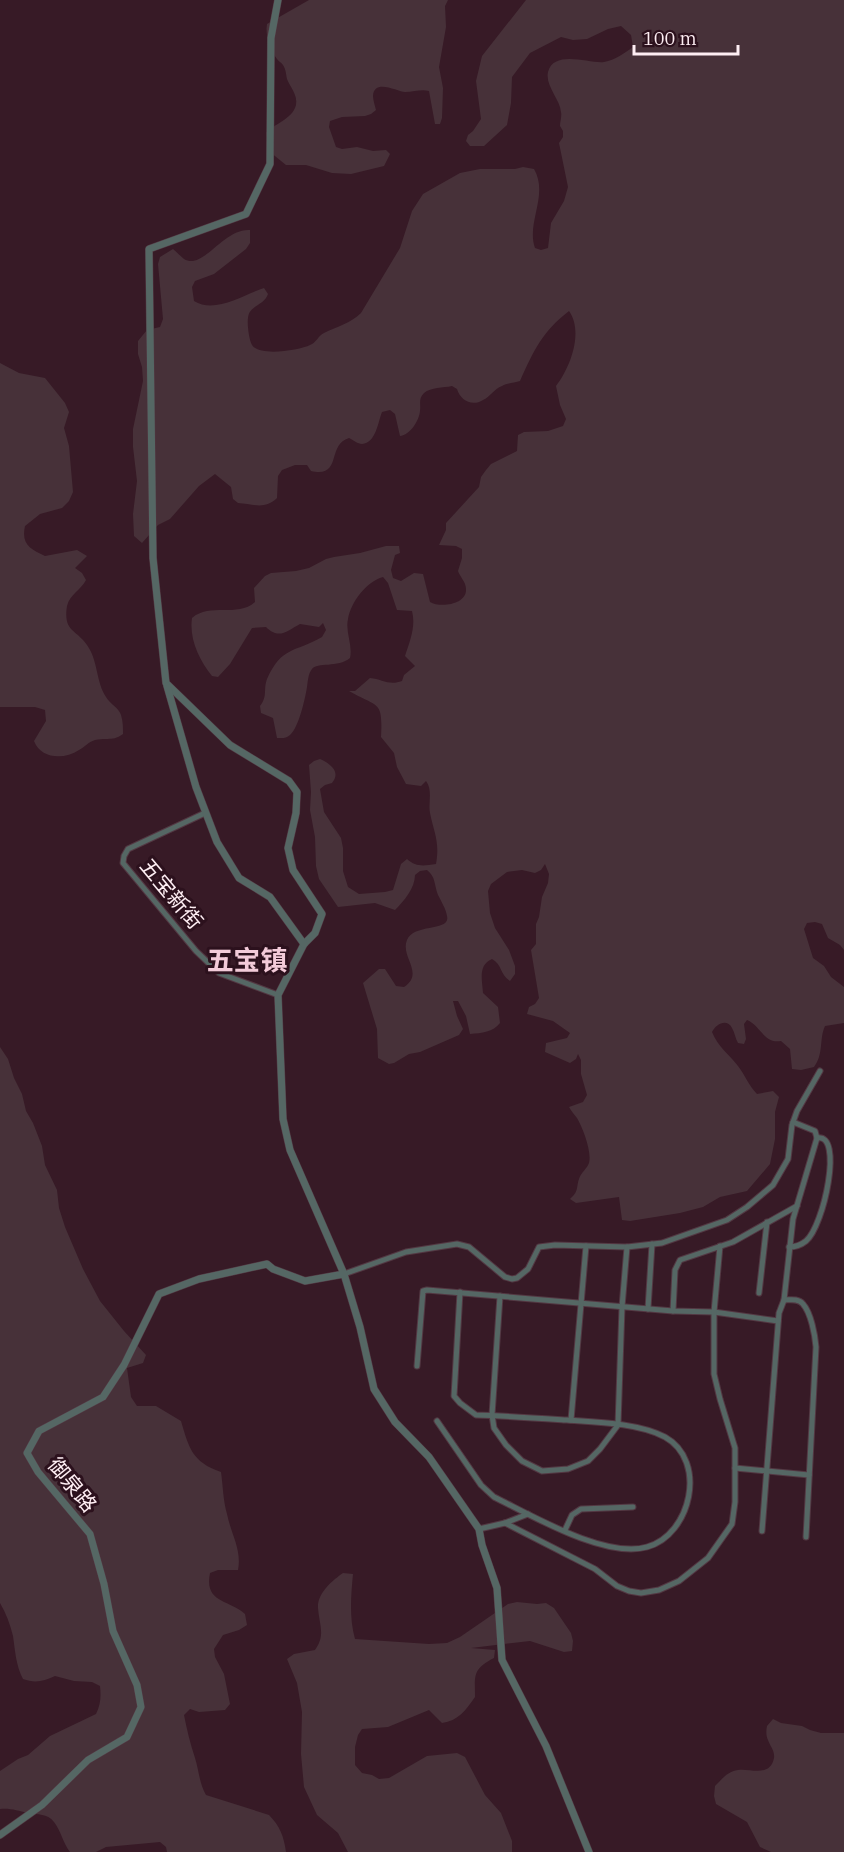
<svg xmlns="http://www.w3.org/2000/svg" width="844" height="1852" viewBox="0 0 844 1852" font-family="'IBM Plex Serif','Noto Sans SC',serif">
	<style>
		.green { fill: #473139 }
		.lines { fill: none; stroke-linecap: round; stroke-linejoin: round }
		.minor-casing { stroke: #533843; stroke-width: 7 }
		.tertiary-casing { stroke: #533843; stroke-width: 8 }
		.minor { stroke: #556764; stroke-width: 5 }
		.tertiary { stroke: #556764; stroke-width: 7 }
		.labels { text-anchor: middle; stroke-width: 6; stroke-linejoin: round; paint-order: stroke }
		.street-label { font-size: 21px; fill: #feeef3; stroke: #2c111d }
		.district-label { font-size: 27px; font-weight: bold; fill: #f3cbd9; stroke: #2c111d }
	</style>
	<rect width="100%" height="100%" fill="#371a26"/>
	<g class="green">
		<path d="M309,0H448L445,6L446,27L439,67L443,88L442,118L440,124H435L429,91C421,89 414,92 405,92C398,92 374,78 373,96C373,100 375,106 376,110L371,114L365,116L342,117L330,121L329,127L336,147L342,149L357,147L373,151L386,150L390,154L384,166L351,174L332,173L306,165H286L270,152L266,133C273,124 292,120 296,105C298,95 290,87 287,79C286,74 286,70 283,65C281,62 279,62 277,59C270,50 265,35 267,24Z"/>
		<path d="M526,0H844V950L840,945L828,938L822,924L815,922L807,923L804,929L813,958L824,966L831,977L844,987V1023L825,1026C819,1039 824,1054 814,1067L801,1070L792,1069L790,1049L781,1041C764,1044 761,1026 747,1020L744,1024L746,1039L744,1044L738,1043C735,1038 735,1033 732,1028C727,1018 716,1024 712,1032C718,1047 729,1054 738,1066C745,1075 749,1086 757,1094L773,1091L779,1097L775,1112V1139L770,1164L747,1191L720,1197L703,1207L680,1213L630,1221L622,1220L619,1197L576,1203L570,1199C579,1191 576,1188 579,1179C581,1172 587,1169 589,1163C592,1152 583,1128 577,1118C574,1114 571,1111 569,1107L583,1102L587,1095L581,1074V1060L578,1054L576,1059L570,1063L545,1052L546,1043L567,1038L570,1033L553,1021L527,1014L529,1007L535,1004L539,998L531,950L536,944V924L539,917L542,897L548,883L549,874L545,864L541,870L535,873L522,870L507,872L491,884L488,891L490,913L495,928L509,950L515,966V974L510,981C500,975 502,964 492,959C478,965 482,979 483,993L498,1007L500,1023C493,1032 482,1033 470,1034L466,1016L458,1001H453L457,1016L463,1029L459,1035L420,1052L409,1054L394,1063L389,1064L378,1058L377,1029L363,983L379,969H385L396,986L404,987C425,973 400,957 407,940C414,923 451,932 447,916C446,909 441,901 438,895C434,885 436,877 427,870L420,871L415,875C415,888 404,901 395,910L375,903L338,907L319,879L316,866L315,837L310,810L311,792L309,765L314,761L320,759C331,764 341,772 332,783L325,785L320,789L324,812L341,838L343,848V871L348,887L359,894L385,892L393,890L401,864L407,859C416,867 423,866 436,864C440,842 434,833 430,813C428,803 433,790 426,781L421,786L406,784L397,767L394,753L381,737C383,699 378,708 349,691H355L370,678C382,679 389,686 402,681L404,675L415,666L405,656C410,641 416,626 412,611L397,610L388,583L383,577C366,582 351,602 348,619C345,632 353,645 350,658C338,668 317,662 312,669C308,674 308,681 307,687C305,699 299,727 290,735C286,739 281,738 277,738L273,718L261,713L260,706C268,696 263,690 267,679C282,646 294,653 322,637L326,630L323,623L319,627L300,624C287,631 279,640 266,627L252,628L230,664L218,677L212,676C199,660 189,639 192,618C210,602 237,618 255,602L254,588L265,576L271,573L296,571L309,568L326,559L334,557L360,553L386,546H399L400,553L395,555L391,570L393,578L401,581L414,573L423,574L430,602C440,608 467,605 466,589C466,582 460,577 458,571L462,558V549L456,546L439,545L446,530V523L479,487L481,477L486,470L491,464L517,451L518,435L524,432L548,431L563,426L566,419L560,405L556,386C570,368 584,332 569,311C542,332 534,350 520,381C514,383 507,383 502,386C494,389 490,397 483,400C472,407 460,400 457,389L452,386C443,388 431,387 424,393C418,399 421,404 420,411C419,421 410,435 400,436L395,414L390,410L382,412C378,422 376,443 362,444C358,444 353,440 349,438C326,445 343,478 311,471L307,465H295L282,470L278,476L277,498C265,510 253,504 238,503L233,499L231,487L215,474L199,486L170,519L158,525L142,543L134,536L133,514L137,481L133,447V429L143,381L142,367L138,354V341L147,330L160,327L163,319L158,264L160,257L173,249C177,252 180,256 184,259C203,271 223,228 250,230V243L246,249L214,274L195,281L192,287L194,301C215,314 243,295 264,288L268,294C264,306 249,305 248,318C247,324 249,340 252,345C259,357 300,350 310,345C316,343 318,336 324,333C336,327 351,323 361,313L400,248L412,211L423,194L460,173L480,169H515L523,167L534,169C549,195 526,223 535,248L541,250L548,248L551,223L564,201L568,187L559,143L563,137V131L560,126C560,122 562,116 561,112C560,99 545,86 548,72C554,49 590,64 604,62C615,60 625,53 633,47L631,35L621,26L608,29L587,39L573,40L561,37L530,53L512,77L511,103L507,125L484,146H470L466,141L468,135L473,131L481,119L476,81L482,56Z"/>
		<path d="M0,363L19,373L45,378L65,403L69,412L64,428L69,446L73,492L69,501L62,508L40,514L25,526C21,544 30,549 45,556L77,550L87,556L75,568L82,573L86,580C81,590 70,594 67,606C63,632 76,629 87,645C98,660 96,682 106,697C110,704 119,708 121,715C123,721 123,728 123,734C112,742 107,737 95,740C88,742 85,747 79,750C64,760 41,759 34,741L46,721L45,710L35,707H0Z"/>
		<path d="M0,1047L8,1059L14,1078L22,1094L26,1111L33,1123L42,1146L45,1165L57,1190L59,1208L65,1227L83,1269L100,1301L124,1331L146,1355L143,1363L127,1368L131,1397L137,1406H156L181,1421C189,1448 192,1462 221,1472C223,1486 223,1500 227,1514C231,1534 242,1550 238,1570H218L210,1573C204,1603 228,1599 245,1614L247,1625L239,1630L223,1635L214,1649L215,1657L224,1674L230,1704L225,1710L199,1712L190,1709L184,1715C187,1730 190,1743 195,1758C199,1770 199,1783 206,1795L269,1815C280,1826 284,1837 286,1852H167L166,1847L160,1842L106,1847L96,1852H70C63,1843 61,1831 54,1822C47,1813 38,1815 28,1813C18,1811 11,1808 0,1809V1771L18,1759L28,1755L50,1736L96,1714C101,1704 101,1696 100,1686L92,1682L74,1681L55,1676C43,1682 34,1683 23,1679C16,1666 15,1650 13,1636C10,1624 6,1613 0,1603Z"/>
		<path d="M343,1573L353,1574C351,1595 349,1618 355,1639L429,1644L447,1643L460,1637L508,1604L517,1602L537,1604L546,1603L554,1608L571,1633L573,1641L572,1651L564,1652L530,1641L471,1648L495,1650L494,1658C472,1669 475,1676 475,1697C466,1710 458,1721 442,1723L429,1710L388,1727L362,1729L358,1735L355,1747V1765L362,1773L372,1775L379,1779L389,1778L427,1756L457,1753L465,1757L485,1795L501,1813L512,1841V1852H348L338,1833L317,1815L304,1787L301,1754L302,1712L297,1683L287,1659L294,1654L315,1650C326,1635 319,1624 318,1608C317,1593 333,1580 343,1573Z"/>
		<path d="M773,1719L781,1723L802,1726L810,1730L821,1733H844V1852H771L760,1847L747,1822L716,1804L714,1796L715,1786C722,1779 728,1771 738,1770C750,1768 770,1778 774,1758C775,1751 770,1746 768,1740C766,1736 766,1731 767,1726Z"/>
	</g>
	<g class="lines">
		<defs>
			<g id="minor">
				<polyline points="205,813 128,849 124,856 123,863 196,951 219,973 278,995"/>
				<path d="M789,1247C795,1247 801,1245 806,1241C824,1226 844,1132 817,1138"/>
				<polyline points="344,1274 406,1252 457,1244 469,1247 505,1277 512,1279 517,1278 528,1269 539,1247 555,1245 627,1247 662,1243 727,1220 747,1207 773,1185 788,1159 792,1125 797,1111 820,1071"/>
				<polyline points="759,1293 767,1222"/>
				<polyline points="500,1296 492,1415 494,1428 506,1445 522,1461 542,1471 568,1469 588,1461 600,1449 618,1425 622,1307 627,1247"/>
				<path d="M784,1300C790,1300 798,1298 803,1304C811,1313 815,1335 816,1347L806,1537"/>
				<polyline points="648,1309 652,1244"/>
				<polyline points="673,1311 675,1270 680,1260 733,1242 797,1206"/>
				<polyline points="417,1366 423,1291 427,1290 673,1311 714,1312 778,1321"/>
				<polyline points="571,1420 586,1246"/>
				<path d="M437,1421L481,1485L494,1497C531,1515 605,1559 647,1547C691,1535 708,1461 665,1437C639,1423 596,1422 567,1420C536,1418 506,1416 476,1415L460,1403L454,1396L460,1292"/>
				<polyline points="735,1468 809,1475"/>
				<polyline points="505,1523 595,1569 617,1586 629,1591 641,1593 659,1590 679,1581 708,1558 732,1524 735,1502 735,1448 720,1399 714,1374 714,1312 720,1246"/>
				<polyline points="479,1529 505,1523 528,1514"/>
				<polyline points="565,1530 572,1515 581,1509 633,1507"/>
				<polyline points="762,1531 779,1313 784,1300 793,1219 817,1138 815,1131 793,1122"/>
			</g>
			<g id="tertiary">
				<polyline points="278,0 271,38 270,164 246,214 149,249 153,558 166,683 230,745 289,781 297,792 296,813 288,848 293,870 322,914 315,933 304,944 278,995 283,1119 290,1150 344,1274 360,1327 374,1389 395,1422 429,1457 479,1529 482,1545 497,1588 502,1660 546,1746 589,1852"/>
				<polyline points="167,686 196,787 217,842 239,878 270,897 304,944"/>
				<polyline points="0,1835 42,1805 88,1760 127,1737 141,1707 137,1685 113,1631 104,1584 90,1534 38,1472 27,1453 39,1431 103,1397 124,1365 159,1294 199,1279 267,1264 273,1269 305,1281 344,1274"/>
			</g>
		</defs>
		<use href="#minor" class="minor-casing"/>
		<use href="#tertiary" class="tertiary-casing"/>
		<use href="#minor" class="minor"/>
		<use href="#tertiary" class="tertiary"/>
	</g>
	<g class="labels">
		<g class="street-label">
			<text transform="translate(171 894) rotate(50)" y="7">五宝新街</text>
			<text transform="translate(72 1485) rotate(51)" y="7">御泉路</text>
		</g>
		<g class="district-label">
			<text x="247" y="970">五宝镇</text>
		</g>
	</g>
	<path d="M634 45v9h104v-9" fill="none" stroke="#feeef3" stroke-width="3"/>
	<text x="643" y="45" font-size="18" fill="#feeef3" stroke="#2c111d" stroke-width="4.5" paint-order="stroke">100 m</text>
</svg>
